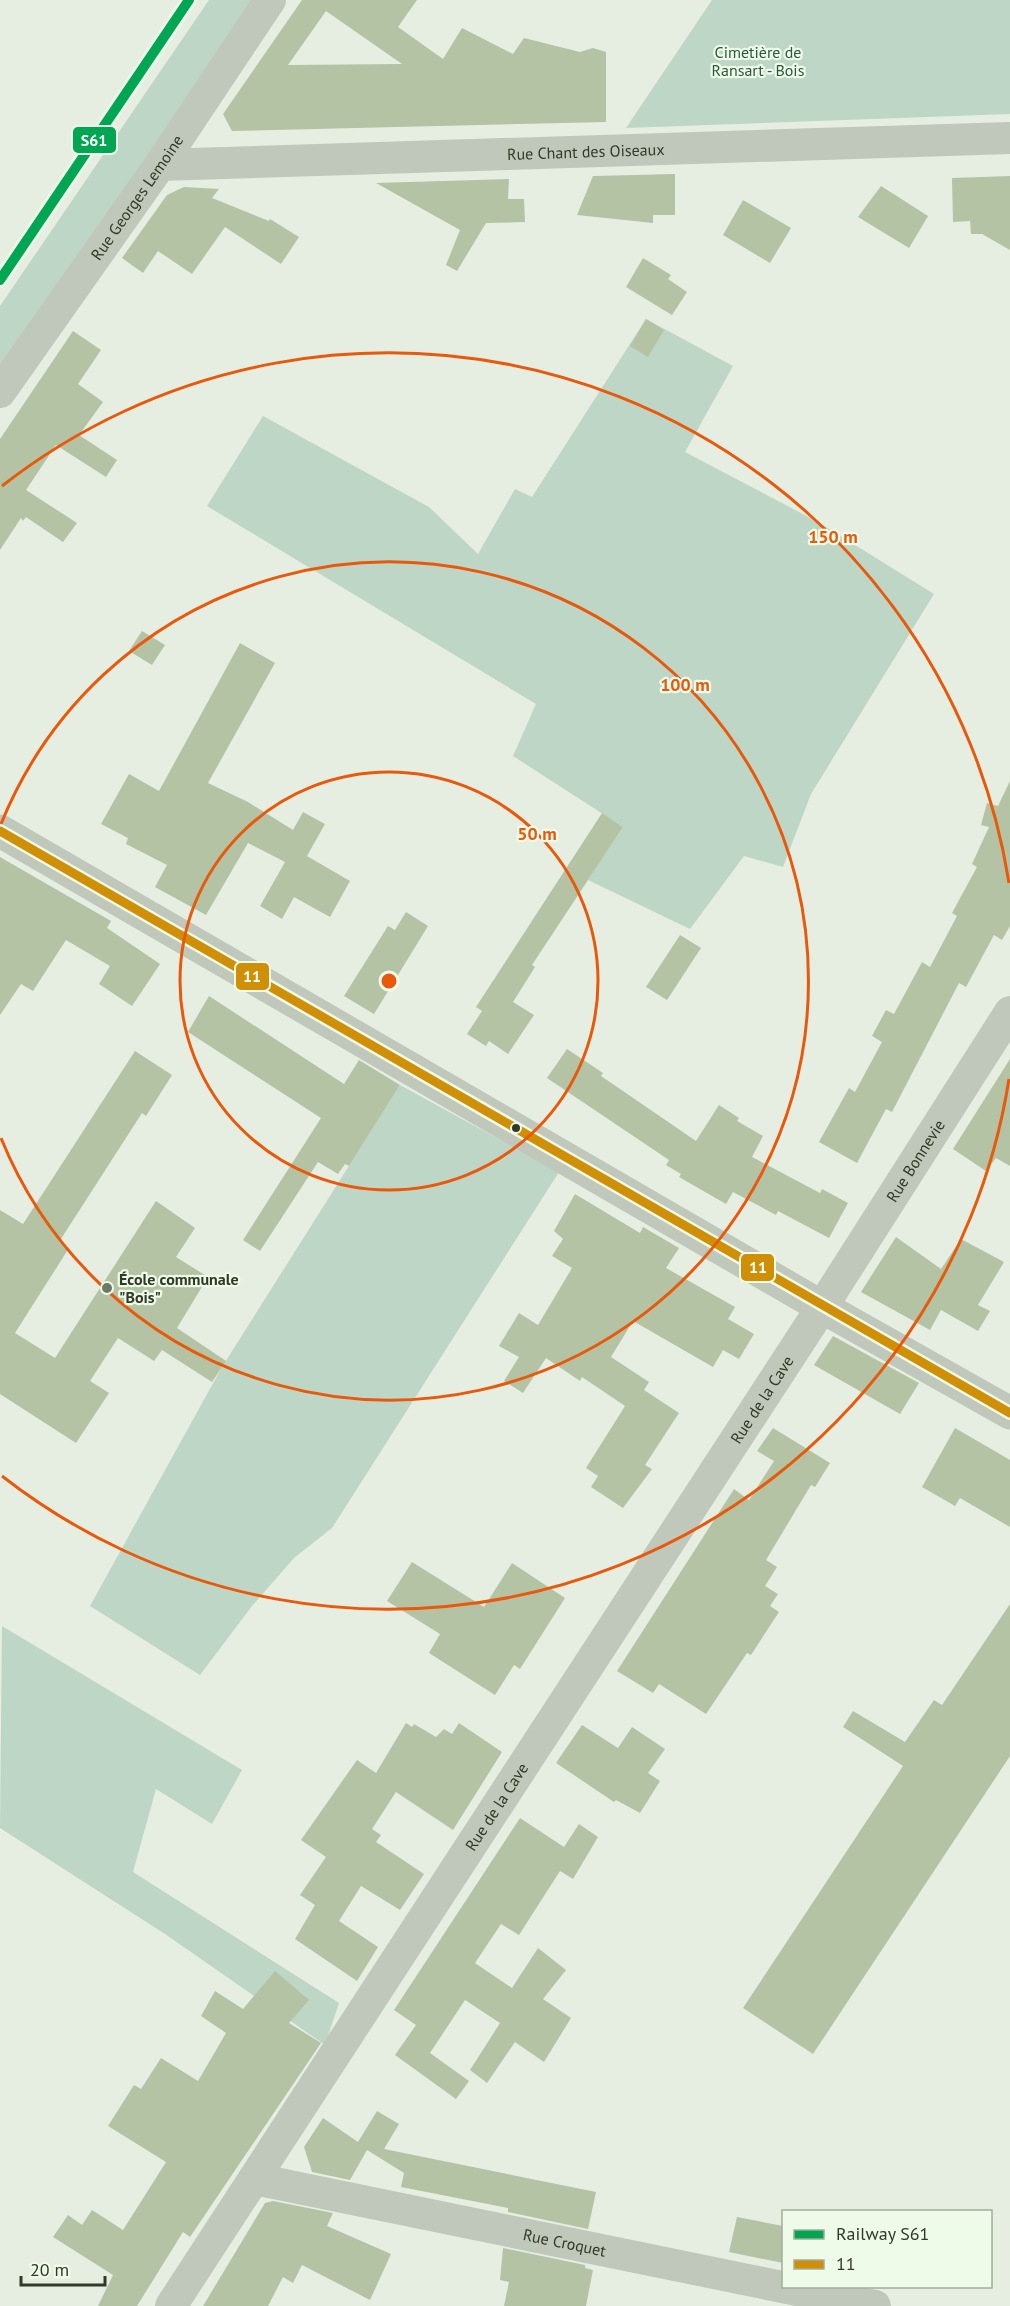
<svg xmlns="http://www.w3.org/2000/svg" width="1010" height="2306" viewBox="0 0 1010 2306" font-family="'PT Sans',sans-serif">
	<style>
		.green { fill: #bdd6c6 }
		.building { fill: #b4c3a3; fill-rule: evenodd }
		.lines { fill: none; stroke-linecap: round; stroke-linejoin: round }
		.minor { stroke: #c0c7bb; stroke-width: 32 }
		.tertiary { stroke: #c0c7bb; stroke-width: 33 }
		.bus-1-casing { stroke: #effbe9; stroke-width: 14 }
		.bus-1 { stroke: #cf9008; stroke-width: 9 }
		.rail-1-casing { stroke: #effbe9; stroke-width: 15 }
		.rail-1 { stroke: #00a651; stroke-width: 10 }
		.ring { fill: none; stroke: #e8590c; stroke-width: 3 }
		.bus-dot { fill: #313928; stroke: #effbe9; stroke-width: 2 }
		.poi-dot { fill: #707869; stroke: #effbe9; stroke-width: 2 }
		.labels { text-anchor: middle; stroke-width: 4.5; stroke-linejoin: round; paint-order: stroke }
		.park-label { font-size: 16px; fill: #2b5842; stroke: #effbe9 }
		.street-label { font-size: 16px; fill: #313928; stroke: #effbe9 }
		.poi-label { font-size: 16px; font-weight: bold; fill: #313928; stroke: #effbe9; text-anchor: start }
		.centre { fill: #e8590c; stroke: #effbe9; stroke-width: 3 }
		.ring-label { font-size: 18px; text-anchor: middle; font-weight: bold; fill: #e8590c; stroke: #effbe9; stroke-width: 4.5; stroke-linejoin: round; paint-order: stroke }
		.line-badge { stroke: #effbe9; stroke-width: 2 }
		.badge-label { font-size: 16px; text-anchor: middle; font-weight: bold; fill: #fff }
	</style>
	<rect width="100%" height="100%" fill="#e6eee2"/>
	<g class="green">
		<polygon points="209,0 251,0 0,379 0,306"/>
		<polygon points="712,0 1010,0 1010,114 626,128"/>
		<polygon points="646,319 733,366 685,452 818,522 934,594 811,794 783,867 744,856 690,929 588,880 623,827 513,756 536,704 207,506 263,416 429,507 478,554 515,489 532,497"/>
		<polygon points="400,1085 559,1172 332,1528 294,1558 252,1606 200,1675 90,1606 222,1367"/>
		<polygon points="2,1626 242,1770 212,1824 156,1789 133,1872 339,2003 325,2045 165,1934 0,1828"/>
	</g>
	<g class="building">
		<path d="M302,0H417L398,27L443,59L462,28L513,54L524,38L580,52L593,48L606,52V122L232,131L223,114ZM326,11L402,64L288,65Z"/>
		<polygon points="675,174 675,215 653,215 653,223 577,215 593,176"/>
		<polygon points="1010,176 1010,250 982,234 971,234 970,221 953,222 952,178"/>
		<polygon points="509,179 508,199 524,199 525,222 486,223 457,271 446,265 460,230 376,183"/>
		<polygon points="881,186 928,216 909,248 858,217"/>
		<polygon points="184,187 219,189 212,198 269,221 270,219 299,237 281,264 225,227 192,274 158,251 143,273 122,258 167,195"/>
		<polygon points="743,200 791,228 770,263 723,235"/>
		<polygon points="643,258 671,275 668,279 687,292 672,315 626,287"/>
		<polygon points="646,319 664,330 648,357 630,346"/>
		<polygon points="73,331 101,350 78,384 103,402 79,435 117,460 106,477 56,445 26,490 77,523 63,542 26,517 23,521 21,518 0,550 0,439"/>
		<polygon points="142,631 165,645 152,665 129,651"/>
		<polygon points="240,643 275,663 208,783 248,802 293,830 303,812 325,824 307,856 350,881 330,917 294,897 282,919 260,906 285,862 248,843 206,915 155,887 167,865 126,844 128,838 101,824 129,774 159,791"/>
		<polygon points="1010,781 1010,926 1002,940 994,935 966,987 959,983 892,1112 886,1109 857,1163 819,1142 849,1088 855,1092 882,1042 872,1036 886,1010 894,1014 922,962 930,967 957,916 952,913 977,867 972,864 989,827 981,825 987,803 998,806"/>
		<polygon points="602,813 623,827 532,965 535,967 513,1002 534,1015 508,1054 489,1041 486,1046 467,1034 482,1011 476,1007"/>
		<polygon points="0,857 111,921 107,928 160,964 132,1006 99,984 110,966 66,940 33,991 21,984 0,1015"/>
		<polygon points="406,912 428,926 374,1014 344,996 388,926 395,930"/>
		<polygon points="680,935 701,948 667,1000 646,987"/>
		<polygon points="209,996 344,1084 359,1060 400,1085 349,1166 345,1164 338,1174 318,1162 260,1251 243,1240 321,1118 188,1032"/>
		<polygon points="567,1049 603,1073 601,1076 696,1141 719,1105 739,1118 737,1121 763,1136 752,1157 820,1193 822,1189 848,1203 829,1238 778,1211 776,1215 733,1192 726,1204 679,1177 681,1174 666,1165 669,1160 547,1078"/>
		<polygon points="135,1051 172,1075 146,1116 142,1113 59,1242 69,1248 15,1333 55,1358 156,1201 195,1228 176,1257 208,1277 177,1328 226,1361 212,1382 162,1350 154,1361 118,1338 90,1381 109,1393 76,1443 0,1394 0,1210 23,1224"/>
		<polygon points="1010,1059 1010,1166 996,1158 986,1171 953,1149"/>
		<polygon points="575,1194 640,1233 643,1227 679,1248 666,1268 735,1307 728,1319 754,1334 739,1359 723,1350 713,1367 633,1321 611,1357 649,1382 644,1390 679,1413 645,1465 652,1469 623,1508 591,1487 598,1476 586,1468 625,1406 582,1377 580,1381 546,1358 523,1393 504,1381 519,1357 499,1346 519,1313 538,1325 572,1268 552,1256 563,1239 554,1231"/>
		<polygon points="896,1237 941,1269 961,1239 1004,1262 978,1305 990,1311 978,1331 941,1310 930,1330 861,1292"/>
		<polygon points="833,1336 919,1383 900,1414 814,1365"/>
		<polygon points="773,1428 830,1463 815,1487 811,1485 766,1560 777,1567 765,1586 778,1594 770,1606 779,1612 751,1655 747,1653 706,1714 659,1684 653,1693 617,1671 734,1489 749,1500 774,1461 757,1451"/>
		<polygon points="955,1428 1010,1460 1010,1527 960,1498 955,1506 922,1487"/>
		<polygon points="412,1562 484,1607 512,1563 565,1598 520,1669 514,1665 495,1695 429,1653 440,1634 387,1601"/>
		<polygon points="1010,1604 1010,1756 813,2054 743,2008 903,1766 843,1727 853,1711 905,1742 934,1700 942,1705"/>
		<polygon points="406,1723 412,1727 414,1724 436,1737 444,1729 452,1734 459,1723 502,1752 453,1830 396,1792 372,1829 381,1835 376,1842 424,1874 400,1910 361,1886 339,1921 378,1947 357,1981 295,1939 315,1905 300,1895 326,1857 301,1840 357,1760 376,1773"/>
		<polygon points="582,1725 618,1748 632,1727 665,1749 648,1773 660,1781 640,1813 616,1800 614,1802 556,1763"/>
		<polygon points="520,1818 564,1847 579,1824 598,1837 573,1879 560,1871 519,1935 501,1924 475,1963 512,1988 538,1948 566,1970 543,1999 571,2018 544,2062 515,2042 487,2083 470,2070 500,2023 465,2000 430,2053 469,2081 456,2099 395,2055 416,2025 394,2010"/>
		<polygon points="275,1971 309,2000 289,2023 321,2043 190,2237 183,2232 137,2306 98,2306 113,2275 53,2237 68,2215 82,2225 92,2210 123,2230 166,2162 108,2126 134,2085 141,2089 161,2058 198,2081 226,2033 201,2016 215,1991 243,2009"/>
		<polygon points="377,2111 399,2124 384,2149 596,2192 588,2229 508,2212 508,2208 401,2187 404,2173 367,2150 350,2180 312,2172 304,2147 323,2118 358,2142"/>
		<polygon points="273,2201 333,2213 327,2226 391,2254 370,2300 302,2265 293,2283 283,2277 268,2306 203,2306 265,2203"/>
		<polygon points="737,2217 783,2226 783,2263 729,2252"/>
		<polygon points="503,2248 585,2265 585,2268 593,2270 586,2306 504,2306 509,2282 500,2280"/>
	</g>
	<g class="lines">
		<g class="minor">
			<path id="s1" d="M160,165L1010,138"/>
			<path id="s2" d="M0,392L160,165L270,0"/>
			<path id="s3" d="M255,2179L875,2306"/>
			<path id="s4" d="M171,2306L822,1307L1010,1012"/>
		</g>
		<polyline class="tertiary" points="0,831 822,1307 1010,1413"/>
		<defs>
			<polyline id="bus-1" points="0,831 1010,1413"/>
		</defs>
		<use href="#bus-1" class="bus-1-casing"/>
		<use href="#bus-1" class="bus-1"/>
		<defs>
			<polyline id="rail-1" points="0,280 189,0"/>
		</defs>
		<use href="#rail-1" class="rail-1-casing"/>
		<use href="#rail-1" class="rail-1"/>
	</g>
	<g class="ring">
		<circle cx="389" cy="981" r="209"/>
		<path d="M1 824A419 419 0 1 1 1 1138"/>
		<path d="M1009 1079A628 628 0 0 1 2 1476M2 486A628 628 0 0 1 1009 883"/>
	</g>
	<circle class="bus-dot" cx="516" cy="1128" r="5"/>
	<circle class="poi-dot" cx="107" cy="1288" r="6"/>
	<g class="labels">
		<g class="park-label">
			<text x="758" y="58">Cimetière de<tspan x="758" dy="18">Ransart - Bois</tspan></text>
		</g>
		<g class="street-label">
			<text dy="6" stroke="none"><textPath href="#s1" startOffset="426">Rue Chant des Oiseaux</textPath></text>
			<text dy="6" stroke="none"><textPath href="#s2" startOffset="238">Rue Georges Lemoine</textPath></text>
			<text dy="6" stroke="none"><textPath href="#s4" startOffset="1366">Rue Bonnevie</textPath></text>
			<text dy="6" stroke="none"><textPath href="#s4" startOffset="1082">Rue de la Cave</textPath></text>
			<text dy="6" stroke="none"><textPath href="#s4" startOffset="596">Rue de la Cave</textPath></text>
			<text dy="6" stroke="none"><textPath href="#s3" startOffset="316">Rue Croquet</textPath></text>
		</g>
		<g class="poi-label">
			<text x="119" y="1285">École communale<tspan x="119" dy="18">"Bois"</tspan></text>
		</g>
	</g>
	<circle cx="389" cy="981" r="9" class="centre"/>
	<g class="ring-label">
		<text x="833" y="543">150 m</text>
		<text x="685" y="691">100 m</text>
		<text x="537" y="840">50 m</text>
	</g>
	<g class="line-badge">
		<rect x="72" y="126" width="45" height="28" rx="6" fill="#00a651"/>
		<rect x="235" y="962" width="35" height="29" rx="6" fill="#cf9008"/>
		<rect x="740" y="1253" width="35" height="29" rx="6" fill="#cf9008"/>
	</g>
	<g class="badge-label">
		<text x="94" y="146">S61</text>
		<text x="252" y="982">11</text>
		<text x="758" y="1273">11</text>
	</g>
	<rect x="782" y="2210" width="210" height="78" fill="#effbe9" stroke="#a3ad9c" stroke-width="1.5"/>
	<rect x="794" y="2230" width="30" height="9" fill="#00a651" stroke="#a3ad9c" stroke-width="1.5"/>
	<text x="836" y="2240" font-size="18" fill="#313928">Railway S61</text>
	<rect x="794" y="2260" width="30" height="9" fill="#cf9008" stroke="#a3ad9c" stroke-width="1.5"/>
	<text x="836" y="2270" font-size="18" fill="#313928">11</text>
	<path d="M21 2276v9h84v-9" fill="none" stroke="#313928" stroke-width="3"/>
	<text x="30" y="2276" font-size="18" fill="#313928" stroke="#effbe9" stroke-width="4.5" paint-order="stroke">20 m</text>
</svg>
